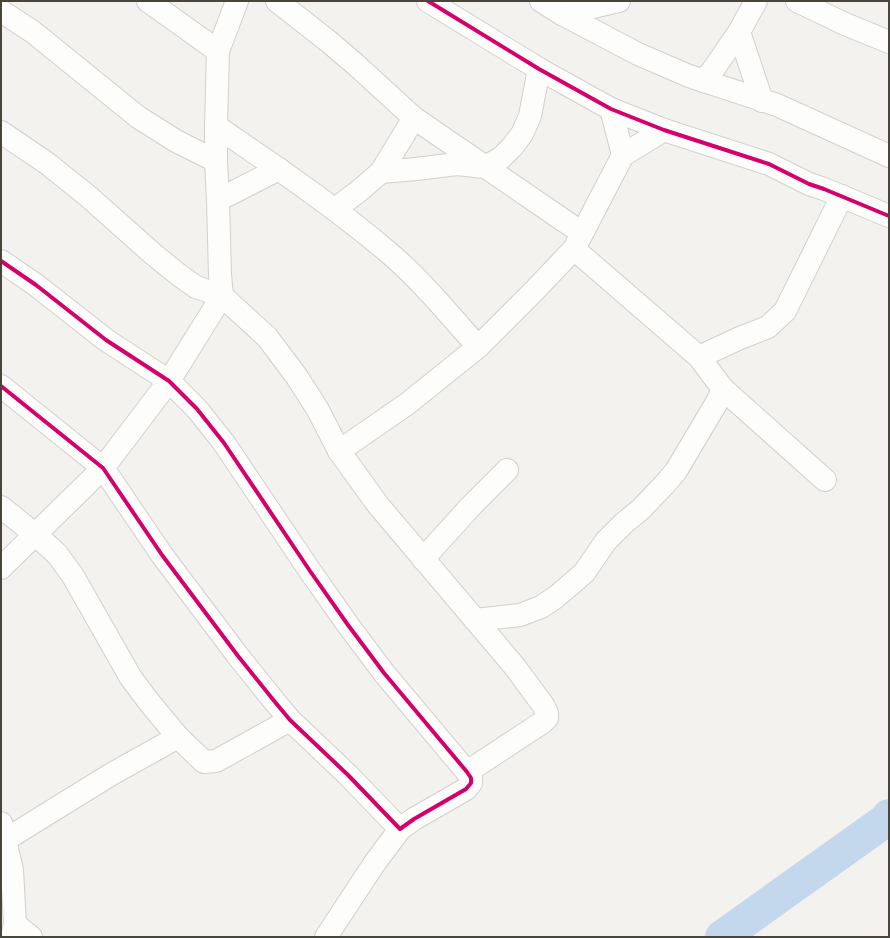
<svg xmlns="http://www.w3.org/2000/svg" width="890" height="938" viewBox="0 0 890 938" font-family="'PT Sans Narrow',sans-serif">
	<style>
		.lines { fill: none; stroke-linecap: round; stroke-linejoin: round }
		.river { stroke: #c3d7ed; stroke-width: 34 }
		.minor-casing { stroke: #d1d0cc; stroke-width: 24 }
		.minor { stroke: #fdfdfc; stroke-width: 22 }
		.cycleway-casing { stroke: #fff; stroke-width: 6 }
		.cycleway { stroke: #d6006c; stroke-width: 4 }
	</style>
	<rect width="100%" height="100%" fill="#f3f2ee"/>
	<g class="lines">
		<polyline class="river" points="722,937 886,820 889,816"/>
		<defs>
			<g id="minor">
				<polyline points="148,1 218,51"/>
				<polyline points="277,1 328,41 355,64 414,118 582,233"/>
				<polyline points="428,1 539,69 611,109 664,130 769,164 809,184 824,189 889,216"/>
				<polyline points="541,1 562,14 638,54 689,76 777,105 889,156"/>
				<polyline points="797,1 845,24 889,42"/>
				<polyline points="1,11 33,32 138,117 176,141 216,161"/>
				<polyline points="562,14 619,1"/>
				<polyline points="739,32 762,101"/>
				<polyline points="703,81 713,70 739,32 756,1"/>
				<polyline points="611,109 623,155"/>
				<path d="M216,126C274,166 334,206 388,252C421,280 449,314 478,347"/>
				<polyline points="1,132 48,164 89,197 153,254 179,275 196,287 222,296 267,337 297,377 318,410 339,451 378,505 515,667 543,705 547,713 547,718 543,722 467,772"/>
				<polyline points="381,172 416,169 457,164 485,167 501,158 512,147 522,134 530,116 539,69"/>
				<polyline points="218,200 279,169"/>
				<polyline points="335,209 359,191 381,172 414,118"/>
				<polyline points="574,249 699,357 723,389 825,480"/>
				<polyline points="1,261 36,285 106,340 169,381 197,409 224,443 310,571 348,625 384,673 467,772 471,778 471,783 466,789 414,819 400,829 348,775 290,720 275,702 238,656 162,555 103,468 1,386"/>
				<polyline points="699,357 740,338 768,327 785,311 842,196"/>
				<polyline points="339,451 407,404 478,347 534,291 574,249 623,155 664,130"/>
				<polyline points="1,507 36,535 57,554 73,576 131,678 149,702 178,737 204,762 216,761 290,720"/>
				<polyline points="423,559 472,505 507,470"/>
				<polyline points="1,568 103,468 169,381 222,296 220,275 218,200 216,161 216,126 218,51 237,1"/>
				<polyline points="475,620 520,615 541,607 556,597 584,573 606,541 624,523 640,510 664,485 676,471 717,402 723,389"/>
				<polyline points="1,823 12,870 15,924 12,937"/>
				<polyline points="5,840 110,775 178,737"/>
				<polyline points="15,924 31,937"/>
				<polyline points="326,937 374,864 400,829"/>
			</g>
		</defs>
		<use href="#minor" class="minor-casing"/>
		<use href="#minor" class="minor"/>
		<defs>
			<g id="cycleway">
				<polyline points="428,1 539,69 611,109 664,130 769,164 809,184 824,189 889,216"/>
				<polyline points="1,261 36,285 106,340 169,381 197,409 224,443 310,571 348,625 384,673 467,772 471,778 471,783 466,789 414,819 400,829 348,775 290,720 275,702 238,656 162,555 103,468 1,386"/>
			</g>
		</defs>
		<use href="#cycleway" class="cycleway-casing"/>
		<use href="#cycleway" class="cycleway"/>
	</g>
	<rect width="890" height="938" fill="none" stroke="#49453a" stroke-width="4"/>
</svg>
